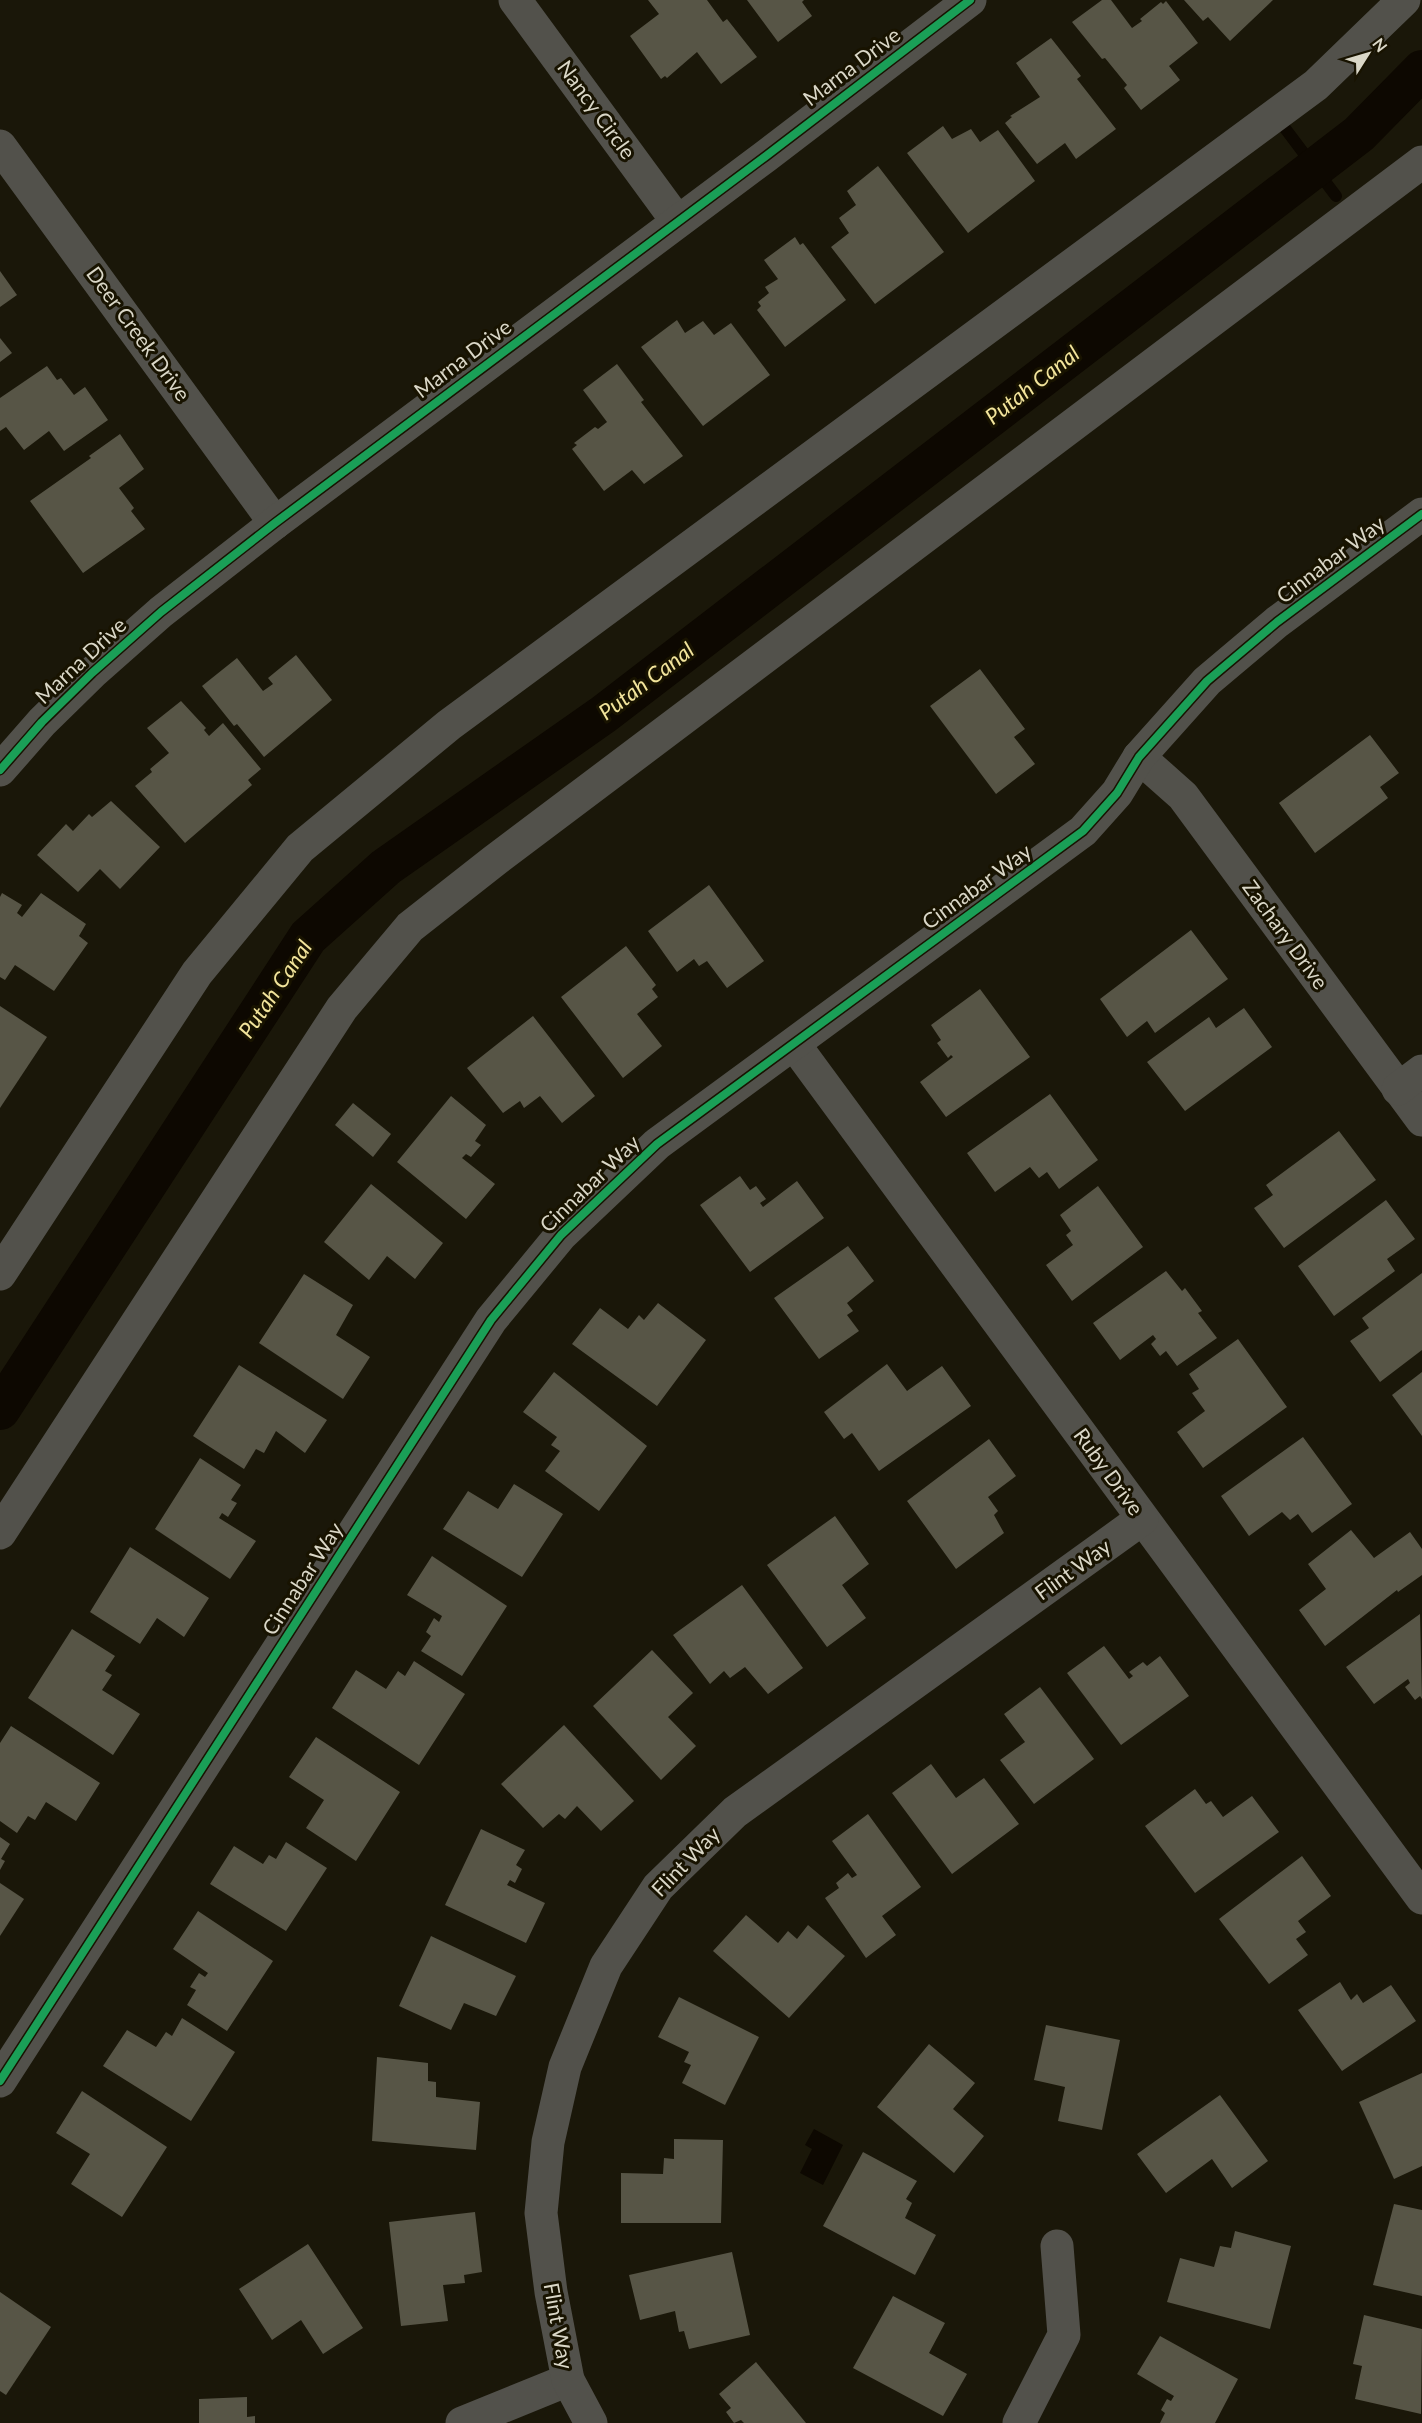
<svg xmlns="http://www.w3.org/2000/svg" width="1422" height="2423" viewBox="0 0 1422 2423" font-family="Lato,sans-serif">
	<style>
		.water { fill: #0d0801 }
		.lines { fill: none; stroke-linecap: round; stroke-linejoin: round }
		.stream { stroke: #0d0801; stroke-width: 12 }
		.canal { stroke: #0d0801; stroke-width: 40 }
		.building { fill: #575546 }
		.minor { stroke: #52514b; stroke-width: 33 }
		.cycleway-casing { stroke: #181300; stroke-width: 11 }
		.cycleway { stroke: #1a9f57; stroke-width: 8 }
		.labels { text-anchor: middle; stroke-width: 6; stroke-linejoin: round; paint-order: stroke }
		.street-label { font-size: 21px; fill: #dad7c7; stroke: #181300 }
		.water-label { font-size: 22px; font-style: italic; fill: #f2e49b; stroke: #181300 }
	</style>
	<rect width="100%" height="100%" fill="#1a1709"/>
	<polygon class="water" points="814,2129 843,2145 823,2185 800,2173 812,2149 805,2145"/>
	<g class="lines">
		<polyline class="stream" points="1278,119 1336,196"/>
		<polyline class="canal" points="0,1410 308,937 386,867 604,714 1359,134 1422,70"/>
	</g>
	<g class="building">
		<polygon points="648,0 707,0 723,22 727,19 757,57 721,84 697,52 667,78 665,76 661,79 630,36 659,14"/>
		<polygon points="747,0 804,0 802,2 812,16 778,42"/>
		<polygon points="1102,0 1111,0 1132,28 1142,21 1140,19 1161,2 1163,4 1166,1 1198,43 1169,66 1180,80 1141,110 1124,88 1127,85 1105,58 1102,59 1072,22"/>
		<polygon points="1184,0 1273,0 1230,41 1208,17 1203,21"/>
		<polygon points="1051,38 1081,76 1077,79 1116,129 1076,159 1065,143 1037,164 1005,123 1012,117 1010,116 1040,97 1016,63"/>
		<polygon points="943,126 952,139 971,129 980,142 998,130 1035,181 968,233 907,153"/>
		<polygon points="878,166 944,252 875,304 831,247 849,233 839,218 856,205 847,191"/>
		<polygon points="795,237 800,245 803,243 846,300 785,347 757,310 761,306 758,302 769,293 765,287 778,279 764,260"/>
		<polygon points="0,271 17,295 0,307"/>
		<polygon points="677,320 685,333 703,321 714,335 731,323 770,375 703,426 641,347"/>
		<polygon points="0,338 12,353 0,362"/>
		<polygon points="617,364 644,400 641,402 683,456 644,484 632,470 604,491 572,449 577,445 574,443 595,427 598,429 607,422 583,390"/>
		<polygon points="47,366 57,380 61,378 74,395 85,387 108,420 64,451 49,431 24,450 6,427 0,431 0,398"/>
		<polygon points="120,434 144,469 119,488 134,508 131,511 145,529 83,573 30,501 91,458 89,456"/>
		<polygon points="296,655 332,700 264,757 237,724 234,726 202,686 237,658 263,691 273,684 268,678"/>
		<polygon points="980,669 1025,729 1014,737 1035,764 996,794 930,706"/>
		<polygon points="181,701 206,728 204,730 209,736 223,723 261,769 248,780 252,785 185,843 135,786 152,772 150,769 169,753 147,728"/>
		<polygon points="1370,735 1399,773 1380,787 1388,798 1315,853 1279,803"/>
		<polygon points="111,801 160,847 120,889 100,869 78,892 37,855 66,824 73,831 89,814 92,817"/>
		<polygon points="709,885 764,961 727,988 707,961 699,966 694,959 677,972 648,931"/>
		<polygon points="2,893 22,905 17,913 22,917 41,893 86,924 79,936 88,943 54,991 15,965 5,980 0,977 0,897"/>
		<polygon points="1191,930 1228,979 1155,1033 1147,1021 1127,1037 1100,999"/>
		<polygon points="626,946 656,985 652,989 658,997 637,1014 662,1046 623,1078 561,997"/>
		<polygon points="980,989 1030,1057 946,1117 920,1082 953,1057 951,1055 948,1058 937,1043 941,1040 931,1025"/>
		<polygon points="0,1006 47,1037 0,1108"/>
		<polygon points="1244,1008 1272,1047 1185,1111 1147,1062 1209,1017 1216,1028"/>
		<polygon points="533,1016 595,1096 562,1123 540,1096 524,1108 520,1101 503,1113 467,1068"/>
		<polygon points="1050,1094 1098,1160 1059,1189 1047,1172 1039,1178 1030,1167 995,1192 967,1153"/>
		<polygon points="451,1096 486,1125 475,1141 481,1145 471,1157 466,1154 462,1158 495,1184 466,1219 397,1162"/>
		<polygon points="353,1103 391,1134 373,1157 335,1125"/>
		<polygon points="1339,1131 1376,1180 1284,1248 1254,1208 1273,1195 1266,1185"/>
		<polygon points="740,1176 750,1190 756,1186 766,1199 760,1203 763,1207 797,1181 824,1218 750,1272 700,1205"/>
		<polygon points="371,1184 443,1243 415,1279 387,1256 369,1280 324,1242"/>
		<polygon points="1098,1186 1143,1247 1072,1301 1046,1265 1073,1245 1066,1235 1071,1231 1060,1215"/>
		<polygon points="1386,1200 1415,1239 1387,1259 1395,1271 1334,1316 1298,1266"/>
		<polygon points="848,1246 874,1281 847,1303 853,1311 847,1315 859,1331 819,1359 774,1298"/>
		<polygon points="1166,1271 1182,1291 1185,1288 1202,1311 1198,1313 1217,1338 1177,1366 1166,1351 1160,1356 1151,1344 1156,1339 1153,1335 1120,1360 1093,1323"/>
		<polygon points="1422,1273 1422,1350 1380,1382 1350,1341 1369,1328 1362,1318"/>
		<polygon points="304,1274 353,1305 336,1335 370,1357 343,1399 259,1343"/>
		<polygon points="658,1303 706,1340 657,1406 572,1344 600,1308 628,1329 639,1315 644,1320"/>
		<polygon points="1238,1339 1287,1407 1203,1468 1177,1432 1205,1411 1192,1393 1199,1389 1189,1374"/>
		<polygon points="887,1364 907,1391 942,1366 971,1406 879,1471 852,1433 844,1439 824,1412"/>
		<polygon points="239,1365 327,1420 305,1453 276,1431 264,1453 256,1449 244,1469 193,1436"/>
		<polygon points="554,1372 647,1446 599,1511 545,1471 560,1451 551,1445 557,1437 523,1412"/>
		<polygon points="1422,1372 1422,1436 1392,1395"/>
		<polygon points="1303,1437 1352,1504 1312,1533 1298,1514 1290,1520 1282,1512 1249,1536 1221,1496"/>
		<polygon points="989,1439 1016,1476 988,1497 998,1511 994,1515 1004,1533 956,1569 907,1501"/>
		<polygon points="200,1458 241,1485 231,1500 237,1503 228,1517 222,1513 219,1518 256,1541 230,1579 155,1529"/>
		<polygon points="514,1484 563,1514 522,1577 443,1529 468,1491 498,1509"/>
		<polygon points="835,1516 869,1564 842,1585 866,1618 827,1647 767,1565"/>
		<polygon points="1351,1530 1374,1558 1410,1532 1422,1549 1422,1575 1398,1592 1397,1590 1325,1646 1299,1610 1326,1589 1308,1564"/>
		<polygon points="130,1547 209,1598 184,1637 157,1618 140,1644 90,1612"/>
		<polygon points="432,1556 507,1606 462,1676 421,1651 431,1636 426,1632 434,1618 439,1622 442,1616 407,1595"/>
		<polygon points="742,1585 803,1668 768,1694 745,1667 730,1678 724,1671 710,1684 673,1635"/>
		<polygon points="1420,1614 1422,1699 1420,1696 1415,1700 1405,1687 1410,1683 1408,1679 1374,1704 1346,1667"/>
		<polygon points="72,1629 115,1656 105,1671 112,1675 102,1690 140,1714 113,1755 28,1698"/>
		<polygon points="1104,1646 1129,1679 1133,1676 1129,1672 1143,1662 1147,1666 1160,1656 1189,1696 1121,1745 1067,1673"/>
		<polygon points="652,1650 693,1693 668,1717 696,1746 661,1780 593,1706"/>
		<polygon points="414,1661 465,1694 419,1765 332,1708 356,1670 386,1689 398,1671 405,1676"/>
		<polygon points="1040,1687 1094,1759 1034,1804 1000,1760 1025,1742 1004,1714"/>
		<polygon points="564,1725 634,1801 601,1831 577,1806 565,1819 559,1814 543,1828 501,1784"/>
		<polygon points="11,1726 100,1783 76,1821 46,1802 35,1820 28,1816 17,1833 0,1821 0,1743"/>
		<polygon points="316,1737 400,1792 356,1861 306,1828 324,1800 289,1777"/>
		<polygon points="931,1764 956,1798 984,1778 1019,1824 952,1874 892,1793"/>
		<polygon points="1195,1789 1206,1804 1211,1801 1223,1817 1252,1796 1279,1832 1195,1893 1145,1826"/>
		<polygon points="868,1814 921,1887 882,1916 896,1935 866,1958 825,1898 839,1888 836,1883 848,1873 852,1878 857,1875 832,1841"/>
		<polygon points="481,1829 525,1850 516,1865 522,1869 515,1883 510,1880 507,1885 545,1903 526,1943 445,1905"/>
		<polygon points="0,1837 10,1844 1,1859 5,1861 0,1870"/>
		<polygon points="286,1842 327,1868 286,1931 210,1884 234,1846 263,1864 269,1855 276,1859"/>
		<polygon points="1302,1856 1331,1896 1298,1921 1306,1932 1296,1939 1308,1955 1269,1984 1219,1919"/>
		<polygon points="0,1883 24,1899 0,1936"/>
		<polygon points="198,1911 273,1961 227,2031 187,2005 196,1990 190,1987 199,1973 205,1977 208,1973 173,1949"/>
		<polygon points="746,1915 778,1943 788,1931 797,1939 808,1925 845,1956 789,2018 713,1951"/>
		<polygon points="431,1936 516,1976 496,2016 464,2003 451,2030 399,2006"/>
		<polygon points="1340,1982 1351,2000 1357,1994 1363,2003 1391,1985 1416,2021 1342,2071 1298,2010"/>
		<polygon points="679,1997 759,2037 725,2105 682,2083 691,2065 684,2062 689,2052 658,2037"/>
		<polygon points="182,2018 235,2052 191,2121 103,2066 127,2030 156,2047 166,2032 172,2036"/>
		<polygon points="1046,2025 1120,2040 1102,2130 1058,2121 1065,2087 1034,2080"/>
		<polygon points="929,2044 975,2083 953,2109 984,2136 954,2173 877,2107"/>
		<polygon points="377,2057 428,2063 428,2081 436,2082 436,2097 480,2102 476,2150 372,2141"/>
		<polygon points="1422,2073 1422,2166 1394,2179 1359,2102"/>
		<polygon points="82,2091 167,2147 122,2217 71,2184 90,2154 56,2133"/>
		<polygon points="1220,2095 1268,2161 1232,2188 1212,2159 1166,2193 1137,2154"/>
		<polygon points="674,2139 723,2140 721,2223 621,2223 621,2173 663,2174 664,2158 674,2159"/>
		<polygon points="863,2152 917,2181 906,2199 912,2203 905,2218 936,2235 915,2275 823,2226"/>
		<polygon points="1394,2204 1422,2210 1422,2296 1373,2285"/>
		<polygon points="475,2212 482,2272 464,2275 465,2283 443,2285 448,2321 401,2326 389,2222"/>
		<polygon points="1235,2231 1291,2246 1270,2329 1167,2302 1180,2258 1214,2267 1220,2246 1231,2248"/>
		<polygon points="308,2244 363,2328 323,2354 301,2320 272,2340 239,2289"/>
		<polygon points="732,2252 750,2335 689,2349 684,2331 679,2332 675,2311 640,2320 629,2275"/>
		<polygon points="0,2292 51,2327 6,2395 0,2391"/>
		<polygon points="893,2296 945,2323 929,2353 967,2374 943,2416 853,2368"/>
		<polygon points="1364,2315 1422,2329 1421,2414 1355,2399 1362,2366 1353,2364"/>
		<polygon points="1160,2336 1238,2379 1215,2423 1160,2423 1165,2413 1161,2410 1167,2399 1171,2401 1174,2396 1137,2374"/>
		<polygon points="756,2362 806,2423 744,2423 741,2420 734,2423 726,2412 731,2408 719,2394"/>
		<polygon points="247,2397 247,2417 255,2416 255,2423 199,2423 199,2399"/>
	</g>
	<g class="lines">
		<g class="minor">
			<polyline points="515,0 677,221"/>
			<polyline points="0,146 275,523"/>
			<polyline points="1139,757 1183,796 1422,1120"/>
			<polyline points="0,770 42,722 92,673 161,612 275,523 766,156 970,0"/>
			<polyline points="794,1044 1422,1898"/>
			<polyline points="1398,1089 1422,1071"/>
			<polyline points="0,1274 197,973 300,848 449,725 1316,85 1404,0"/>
			<polyline points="0,1533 342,1008 410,927 494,861 1422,162"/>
			<polyline points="0,2081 491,1320 561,1235 657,1144 1083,831 1117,793 1139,757 1207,681 1277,622 1422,514"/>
			<polyline points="462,2423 568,2380"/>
			<polyline points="591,2423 568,2380 551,2292 541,2213 548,2142 565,2067 606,1966 658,1887 735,1812 1142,1519"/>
			<polyline points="1019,2423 1064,2335 1057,2246"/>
		</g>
		<defs>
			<g id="cycleway">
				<polyline points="0,770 42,722 92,673 161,612 275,523 766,156 970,0"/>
				<polyline points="0,2081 491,1320 561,1235 657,1144 1083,831 1117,793 1139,757 1207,681 1277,622 1422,514"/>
			</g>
		</defs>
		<use href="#cycleway" class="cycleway-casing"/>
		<use href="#cycleway" class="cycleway"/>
	</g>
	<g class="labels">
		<g class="street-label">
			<text transform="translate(852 67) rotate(-37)" y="7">Marna Drive</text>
			<text transform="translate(596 110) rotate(54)" y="7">Nancy Circle</text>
			<text transform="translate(138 334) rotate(54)" y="7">Deer Creek Drive</text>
			<text transform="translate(463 359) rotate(-37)" y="7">Marna Drive</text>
			<text transform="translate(1331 560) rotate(-37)" y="7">Cinnabar Way</text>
			<text transform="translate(81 661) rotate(-43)" y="7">Marna Drive</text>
			<text transform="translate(977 887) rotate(-36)" y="7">Cinnabar Way</text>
			<text transform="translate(1285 935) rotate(54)" y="7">Zachary Drive</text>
			<text transform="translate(590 1184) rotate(-44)" y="7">Cinnabar Way</text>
			<text transform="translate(1108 1472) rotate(54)" y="7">Ruby Drive</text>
			<text transform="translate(1073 1570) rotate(-36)" y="7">Flint Way</text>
			<text transform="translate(303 1579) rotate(-57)" y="7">Cinnabar Way</text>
			<text transform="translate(686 1862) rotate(-46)" y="7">Flint Way</text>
			<text transform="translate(558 2326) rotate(80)" y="7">Flint Way</text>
		</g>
		<g class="water-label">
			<text transform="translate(1032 385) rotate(-38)" y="8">Putah Canal</text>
			<text transform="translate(646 681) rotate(-37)" y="8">Putah Canal</text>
			<text transform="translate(275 989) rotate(-56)" y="8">Putah Canal</text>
		</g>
	</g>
	<g transform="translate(1368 54) rotate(53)" stroke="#181300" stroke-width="4.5" paint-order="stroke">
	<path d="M0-4.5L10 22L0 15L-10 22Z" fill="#dad7c7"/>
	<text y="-9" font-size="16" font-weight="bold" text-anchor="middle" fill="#dad7c7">N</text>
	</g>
</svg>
